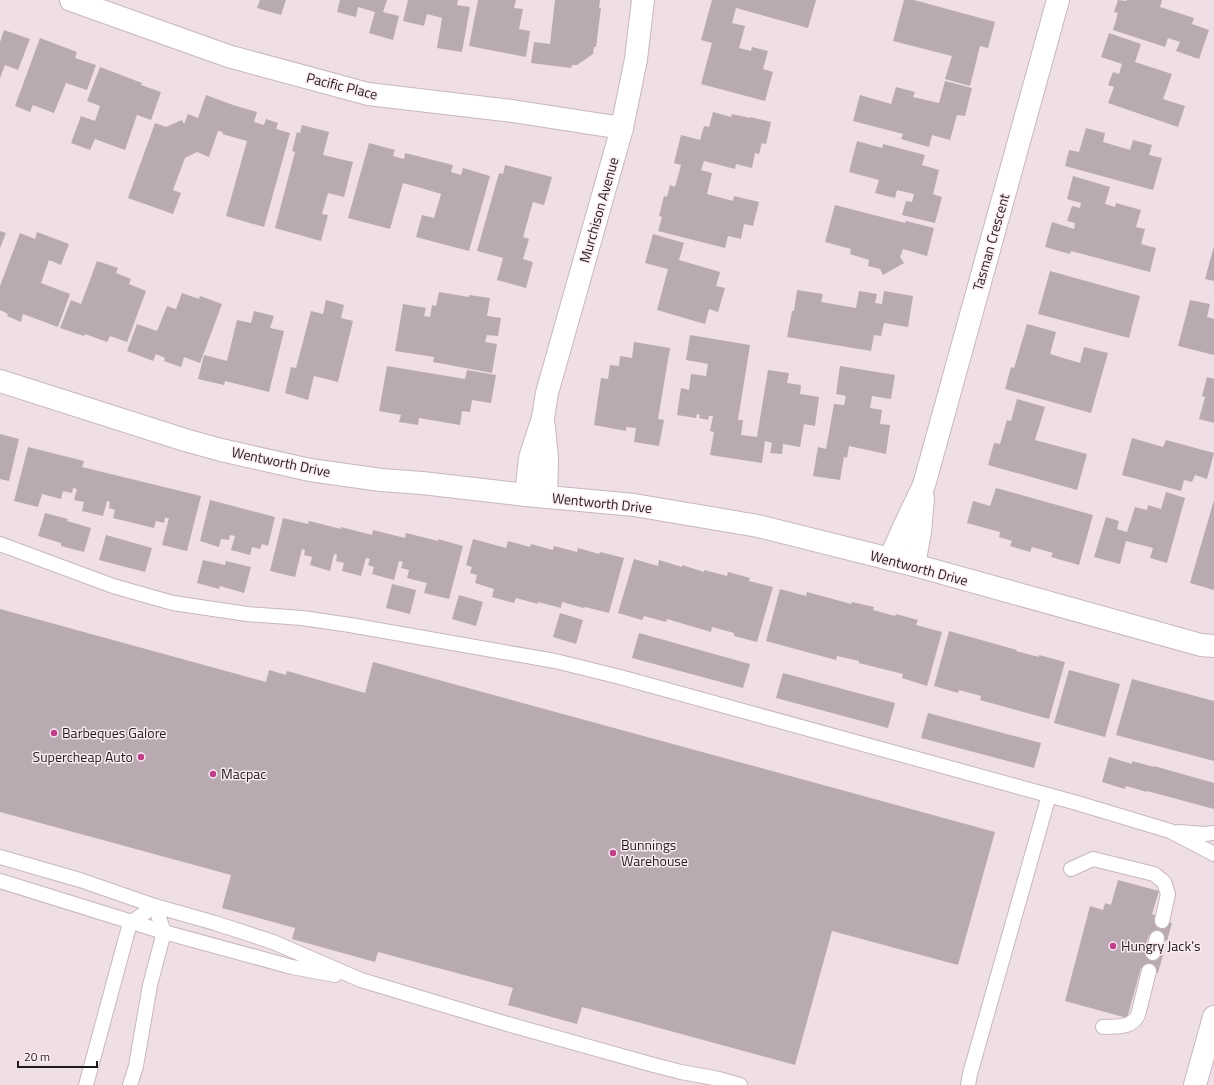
<svg xmlns="http://www.w3.org/2000/svg" width="1214" height="1085" viewBox="0 0 1214 1085" font-family="'Titillium Web',sans-serif">
	<style>
		.building { fill: #b9a9b0 }
		.lines { fill: none; stroke-linecap: round; stroke-linejoin: round }
		.lane-casing { stroke: #c7b7bf; stroke-width: 16 }
		.street-casing { stroke: #c7b7bf; stroke-width: 24 }
		.primary-casing { stroke: #c7b7bf; stroke-width: 24 }
		.lane { stroke: #fff; stroke-width: 14 }
		.street { stroke: #fff; stroke-width: 22 }
		.primary { stroke: #fff; stroke-width: 22 }
		.poi-dot { fill: #bf3f8a; stroke: #fcebf3; stroke-width: 1.5 }
		.labels { text-anchor: middle; stroke-width: 3; stroke-linejoin: round; paint-order: stroke }
		.street-label { font-size: 14px; fill: #201a1d; stroke: #fcebf3 }
		.poi-label { font-size: 14px; fill: #201a1d; stroke: #fcebf3; text-anchor: start }
	</style>
	<rect width="100%" height="100%" fill="#efdee6"/>
	<g class="building">
		<polygon points="260,0 286,0 281,15 257,8"/>
		<polygon points="340,0 387,0 383,12 399,16 393,40 369,33 375,12 358,7 356,17 337,12"/>
		<polygon points="408,0 458,0 457,5 470,7 462,52 437,48 442,18 427,14 424,26 403,21"/>
		<polygon points="478,0 516,0 514,8 523,9 519,29 530,31 526,57 469,46"/>
		<polygon points="555,0 600,0 599,8 601,8 596,47 594,47 593,54 577,65 572,65 571,68 531,63 534,42 550,44"/>
		<polygon points="712,0 816,0 808,28 736,8 732,23 745,26 739,48 751,51 752,47 768,51 763,69 773,72 765,101 701,84 712,43 701,40"/>
		<polygon points="904,0 914,0 995,22 988,48 980,46 970,86 945,79 952,56 893,41"/>
		<polygon points="1118,0 1126,1 1127,0 1162,0 1160,7 1194,18 1192,24 1209,30 1199,59 1176,51 1180,42 1168,38 1165,47 1113,30 1118,13 1114,12"/>
		<polygon points="4,30 30,39 18,70 5,65 0,78 0,42"/>
		<polygon points="1109,33 1141,44 1135,62 1172,74 1163,99 1185,106 1178,127 1108,103 1114,87 1108,85 1113,72 1119,74 1122,64 1101,57"/>
		<polygon points="40,38 77,52 75,58 96,65 87,90 66,83 54,113 33,105 30,112 15,106"/>
		<polygon points="100,67 142,83 141,85 161,92 151,120 137,115 125,150 95,139 90,150 71,143 81,116 95,121 100,106 87,101"/>
		<polygon points="945,81 972,88 965,116 957,115 950,140 932,135 929,147 901,139 903,134 853,121 860,95 891,104 896,87 915,92 913,97 939,103"/>
		<polygon points="206,95 233,105 257,112 254,122 264,125 266,119 278,123 276,129 290,133 264,227 226,216 247,141 222,134 223,132 218,131 209,157 197,152 185,158 173,190 181,193 173,214 128,198 155,123 166,127 182,120 184,124 188,114 198,118"/>
		<polygon points="713,112 731,117 732,114 750,118 750,117 771,122 766,144 762,143 759,154 755,153 752,168 736,164 735,169 704,161 701,170 712,173 707,194 733,201 734,196 759,202 753,226 744,224 741,239 728,236 725,248 658,231 662,217 659,216 664,196 667,197 670,185 675,187 681,165 674,163 681,135 700,140 704,126 709,127"/>
		<polygon points="302,125 329,132 323,155 353,162 344,197 328,193 322,214 328,215 321,241 275,228 295,152 292,151 297,132 300,133"/>
		<polygon points="1086,128 1105,133 1103,142 1130,150 1133,140 1152,145 1149,155 1162,158 1153,190 1065,166 1069,150 1079,152"/>
		<polygon points="857,141 882,148 883,144 925,155 922,165 939,170 933,194 942,197 935,223 902,215 906,201 912,202 914,194 897,190 895,198 875,193 879,180 849,172"/>
		<polygon points="369,143 395,150 393,156 404,159 405,153 453,165 451,172 461,175 463,168 490,176 469,251 416,237 422,215 434,218 441,194 421,188 403,183 390,229 348,218"/>
		<polygon points="505,165 552,177 544,205 533,202 523,237 529,239 523,259 533,262 526,288 497,280 503,258 477,251 499,173 503,174"/>
		<polygon points="1073,176 1110,187 1105,204 1115,207 1116,203 1141,210 1136,227 1145,229 1141,244 1156,248 1150,272 1071,251 1070,254 1045,247 1052,222 1074,229 1075,223 1067,221 1072,206 1080,208 1081,203 1067,199"/>
		<polygon points="835,205 905,223 906,221 934,228 927,256 903,249 900,257 904,263 883,275 880,269 868,266 869,260 850,254 851,249 825,242"/>
		<polygon points="0,231 6,233 0,248"/>
		<polygon points="37,232 69,244 61,265 49,260 41,283 70,294 58,327 23,314 21,322 7,316 8,314 0,310 0,286 20,233 35,239"/>
		<polygon points="653,234 684,243 679,260 720,272 716,286 725,288 718,312 709,309 705,324 657,310 668,269 645,263"/>
		<polygon points="1214,246 1214,281 1205,279"/>
		<polygon points="97,261 118,268 116,273 131,279 129,284 146,291 127,342 110,336 107,342 85,334 84,336 60,328 71,300 81,304"/>
		<polygon points="1050,271 1140,296 1129,338 1038,314"/>
		<polygon points="797,290 823,294 821,302 856,308 859,291 877,294 875,303 882,304 884,291 913,296 908,327 884,323 881,336 874,335 871,351 787,337 792,311 794,311"/>
		<polygon points="439,292 469,297 469,295 490,298 487,316 501,318 498,336 487,335 485,342 497,344 492,373 433,362 434,357 395,351 403,304 426,308 424,316 430,317 432,305 436,306"/>
		<polygon points="182,293 199,299 200,296 222,304 200,363 184,357 181,367 164,361 165,358 156,354 153,361 127,351 137,324 157,331 167,306 176,309"/>
		<polygon points="326,300 344,305 341,318 353,321 338,382 314,376 308,400 285,393 291,367 296,368 311,311 323,314"/>
		<polygon points="1190,300 1210,304 1207,317 1214,319 1214,355 1178,346"/>
		<polygon points="254,311 274,316 270,328 284,331 269,392 225,381 224,385 198,379 204,355 227,361 237,320 251,323"/>
		<polygon points="1027,324 1056,332 1050,354 1080,363 1084,347 1108,353 1091,413 1005,389 1011,367 1014,368"/>
		<polygon points="690,335 750,345 738,420 743,420 741,435 757,437 768,370 789,373 787,383 801,385 800,394 819,397 815,426 804,424 800,447 783,444 782,454 770,453 772,443 765,441 762,463 710,455 714,432 710,431 713,416 709,416 708,420 699,418 700,415 697,414 696,418 677,415 681,388 689,390 691,374 706,376 708,364 686,360"/>
		<polygon points="634,342 670,348 658,419 664,420 659,446 634,442 636,428 626,427 626,431 594,425 601,378 608,379 610,365 619,366 620,356 632,358"/>
		<polygon points="387,366 465,379 467,370 496,375 491,403 472,400 470,412 462,411 460,425 419,418 418,425 399,422 401,415 379,411"/>
		<polygon points="840,366 895,375 891,399 872,396 870,408 882,410 880,424 890,425 886,454 849,446 847,458 844,457 840,480 813,476 818,447 826,449 834,404 844,405 846,396 836,394"/>
		<polygon points="1207,377 1214,379 1214,423 1199,419 1205,397 1202,396"/>
		<polygon points="1017,399 1045,407 1035,440 1087,454 1077,490 988,465 994,443 1000,444 1007,420 1011,421"/>
		<polygon points="0,434 19,439 9,481 0,479"/>
		<polygon points="1132,438 1163,447 1166,440 1214,453 1207,479 1195,475 1192,482 1184,480 1181,491 1122,475"/>
		<polygon points="28,447 84,461 82,467 201,496 187,551 162,545 169,518 165,518 164,523 156,521 154,528 113,518 115,510 109,508 110,502 107,501 103,516 82,511 84,502 74,500 77,489 73,488 72,493 63,491 61,499 42,494 38,507 14,501"/>
		<polygon points="996,488 1093,515 1079,565 1051,557 1053,553 1032,547 1030,552 1010,546 1012,541 999,537 1000,532 967,523 973,501 990,506"/>
		<polygon points="1166,492 1185,498 1167,563 1150,558 1153,548 1126,541 1120,564 1094,557 1106,517 1119,521 1117,529 1127,532 1135,507 1147,510 1148,505 1161,509"/>
		<polygon points="210,500 275,517 268,546 262,544 260,549 252,547 250,555 231,550 235,536 230,535 229,540 221,539 219,547 200,541"/>
		<polygon points="1214,500 1214,590 1190,583"/>
		<polygon points="45,513 68,519 67,521 91,528 84,552 61,546 61,543 38,536"/>
		<polygon points="283,518 308,524 309,521 341,529 341,527 372,535 373,530 405,538 406,533 438,541 438,539 463,546 449,599 424,593 427,583 407,578 409,570 401,568 403,562 399,561 394,580 372,574 374,567 368,565 370,559 366,558 361,576 342,571 344,563 336,561 337,555 334,554 330,571 310,565 312,557 304,555 305,550 302,549 295,577 270,571"/>
		<polygon points="106,535 152,548 145,572 99,560"/>
		<polygon points="473,539 506,548 508,541 530,547 531,544 553,550 554,546 577,552 578,548 599,554 600,552 624,558 609,613 585,607 584,608 562,602 561,608 538,602 538,604 516,598 514,603 492,597 494,589 475,583 477,575 470,573 472,567 466,565"/>
		<polygon points="634,559 658,566 659,560 682,567 682,565 704,572 704,570 727,576 728,572 750,578 749,581 773,587 757,642 734,636 734,633 712,627 711,632 667,619 666,622 644,616 642,620 618,613"/>
		<polygon points="203,560 225,565 226,561 251,567 244,593 220,586 219,589 197,583"/>
		<polygon points="392,584 416,590 410,614 386,608"/>
		<polygon points="780,589 806,596 807,592 851,604 852,602 874,607 873,610 895,616 896,614 918,620 916,625 942,632 927,686 902,678 903,674 859,663 859,661 837,656 836,660 766,641"/>
		<polygon points="459,595 483,602 476,626 452,619"/>
		<polygon points="0,609 266,682 269,670 286,675 287,671 365,693 373,662 995,832 958,965 832,931 795,1065 582,1007 577,1024 508,1005 513,988 378,952 375,962 292,939 295,928 222,908 231,875 0,812"/>
		<polygon points="560,613 583,620 576,644 553,637"/>
		<polygon points="949,631 1017,650 1016,651 1039,657 1039,655 1065,662 1049,719 980,700 981,696 959,690 958,693 934,686"/>
		<polygon points="639,633 750,664 743,688 632,658"/>
		<polygon points="1069,670 1120,684 1105,737 1054,723"/>
		<polygon points="783,673 895,703 888,728 776,698"/>
		<polygon points="1132,679 1214,701 1214,761 1116,735"/>
		<polygon points="928,713 1041,743 1034,768 921,738"/>
		<polygon points="1109,757 1132,764 1132,761 1154,767 1154,766 1214,783 1214,809 1147,791 1147,792 1126,786 1125,789 1102,782"/>
		<polygon points="1118,880 1159,891 1152,914 1155,915 1154,919 1172,923 1167,941 1149,935 1144,950 1163,955 1158,973 1141,968 1127,1018 1065,1001 1090,906 1103,910 1105,903 1111,905"/>
	</g>
	<g class="lines">
		<defs>
			<g id="lane">
				<polyline points="0,544 113,586 173,603 247,614 302,618 350,625 555,661 620,677 1077,803 1170,831 1214,854"/>
				<polyline points="1178,832 1205,834 1214,833"/>
				<polyline points="0,857 80,880 155,906 215,923 273,942 361,980 504,1023 650,1064 681,1072 719,1079 740,1085"/>
				<polyline points="1071,869 1093,859 1154,874 1164,882 1168,894 1162,921"/>
				<polyline points="0,881 164,932 292,967 335,975"/>
				<polyline points="1153,953 1157,938"/>
				<path d="M1103,1027C1116,1026 1131,1029 1138,1015L1149,971"/>
				<polyline points="86,1085 130,923 155,906 164,932 150,985 136,1066 130,1085"/>
				<polyline points="968,1085 970,1074 1049,795"/>
			</g>
			<g id="street">
				<polyline points="71,0 228,56 368,94 512,111 622,128"/>
				<polyline points="0,381 185,440 221,450 310,470 381,480 422,483 526,495 634,505 758,526 914,565 1201,645 1214,646"/>
				<polyline points="544,427 547,459 546,497"/>
				<polyline points="526,495 530,458 543,418 547,393 622,128 636,59 643,0"/>
				<polyline points="890,559 904,527 924,485 1058,0"/>
				<polyline points="914,565 920,532 923,498"/>
			</g>
			<polyline id="primary" points="1195,1085 1214,1017"/>
		</defs>
		<use href="#lane" class="lane-casing"/>
		<use href="#street" class="street-casing"/>
		<use href="#primary" class="primary-casing"/>
		<use href="#lane" class="lane"/>
		<use href="#street" class="street"/>
		<use href="#primary" class="primary"/>
	</g>
	<g class="poi-dot">
		<circle cx="54" cy="733" r="4"/>
		<circle cx="141" cy="757" r="4"/>
		<circle cx="213" cy="774" r="4"/>
		<circle cx="613" cy="853" r="4"/>
		<circle cx="1113" cy="946" r="4"/>
	</g>
	<g class="labels">
		<g class="street-label">
			<text transform="translate(342 86) rotate(14)" y="5">Pacific Place</text>
			<text transform="translate(599 210) rotate(-74)" y="5">Murchison Avenue</text>
			<text transform="translate(991 242) rotate(-74)" y="5">Tasman Crescent</text>
			<text transform="translate(281 462) rotate(12)" y="5">Wentworth Drive</text>
			<text transform="translate(602 503) rotate(6)" y="5">Wentworth Drive</text>
			<text transform="translate(919 568) rotate(15)" y="5">Wentworth Drive</text>
		</g>
		<g class="poi-label">
			<text x="62" y="738">Barbeques Galore</text>
			<text x="133" y="762" text-anchor="end">Supercheap Auto</text>
			<text x="221" y="779">Macpac</text>
			<text x="621" y="850">Bunnings<tspan x="621" dy="16">Warehouse</tspan></text>
			<text x="1121" y="951">Hungry Jack's</text>
		</g>
	</g>
	<path d="M18 1061v6h79v-6" fill="none" stroke="#201a1d" stroke-width="2"/>
	<text x="24" y="1061" font-size="12" fill="#201a1d" stroke="#fcebf3" stroke-width="3" paint-order="stroke">20 m</text>
</svg>
